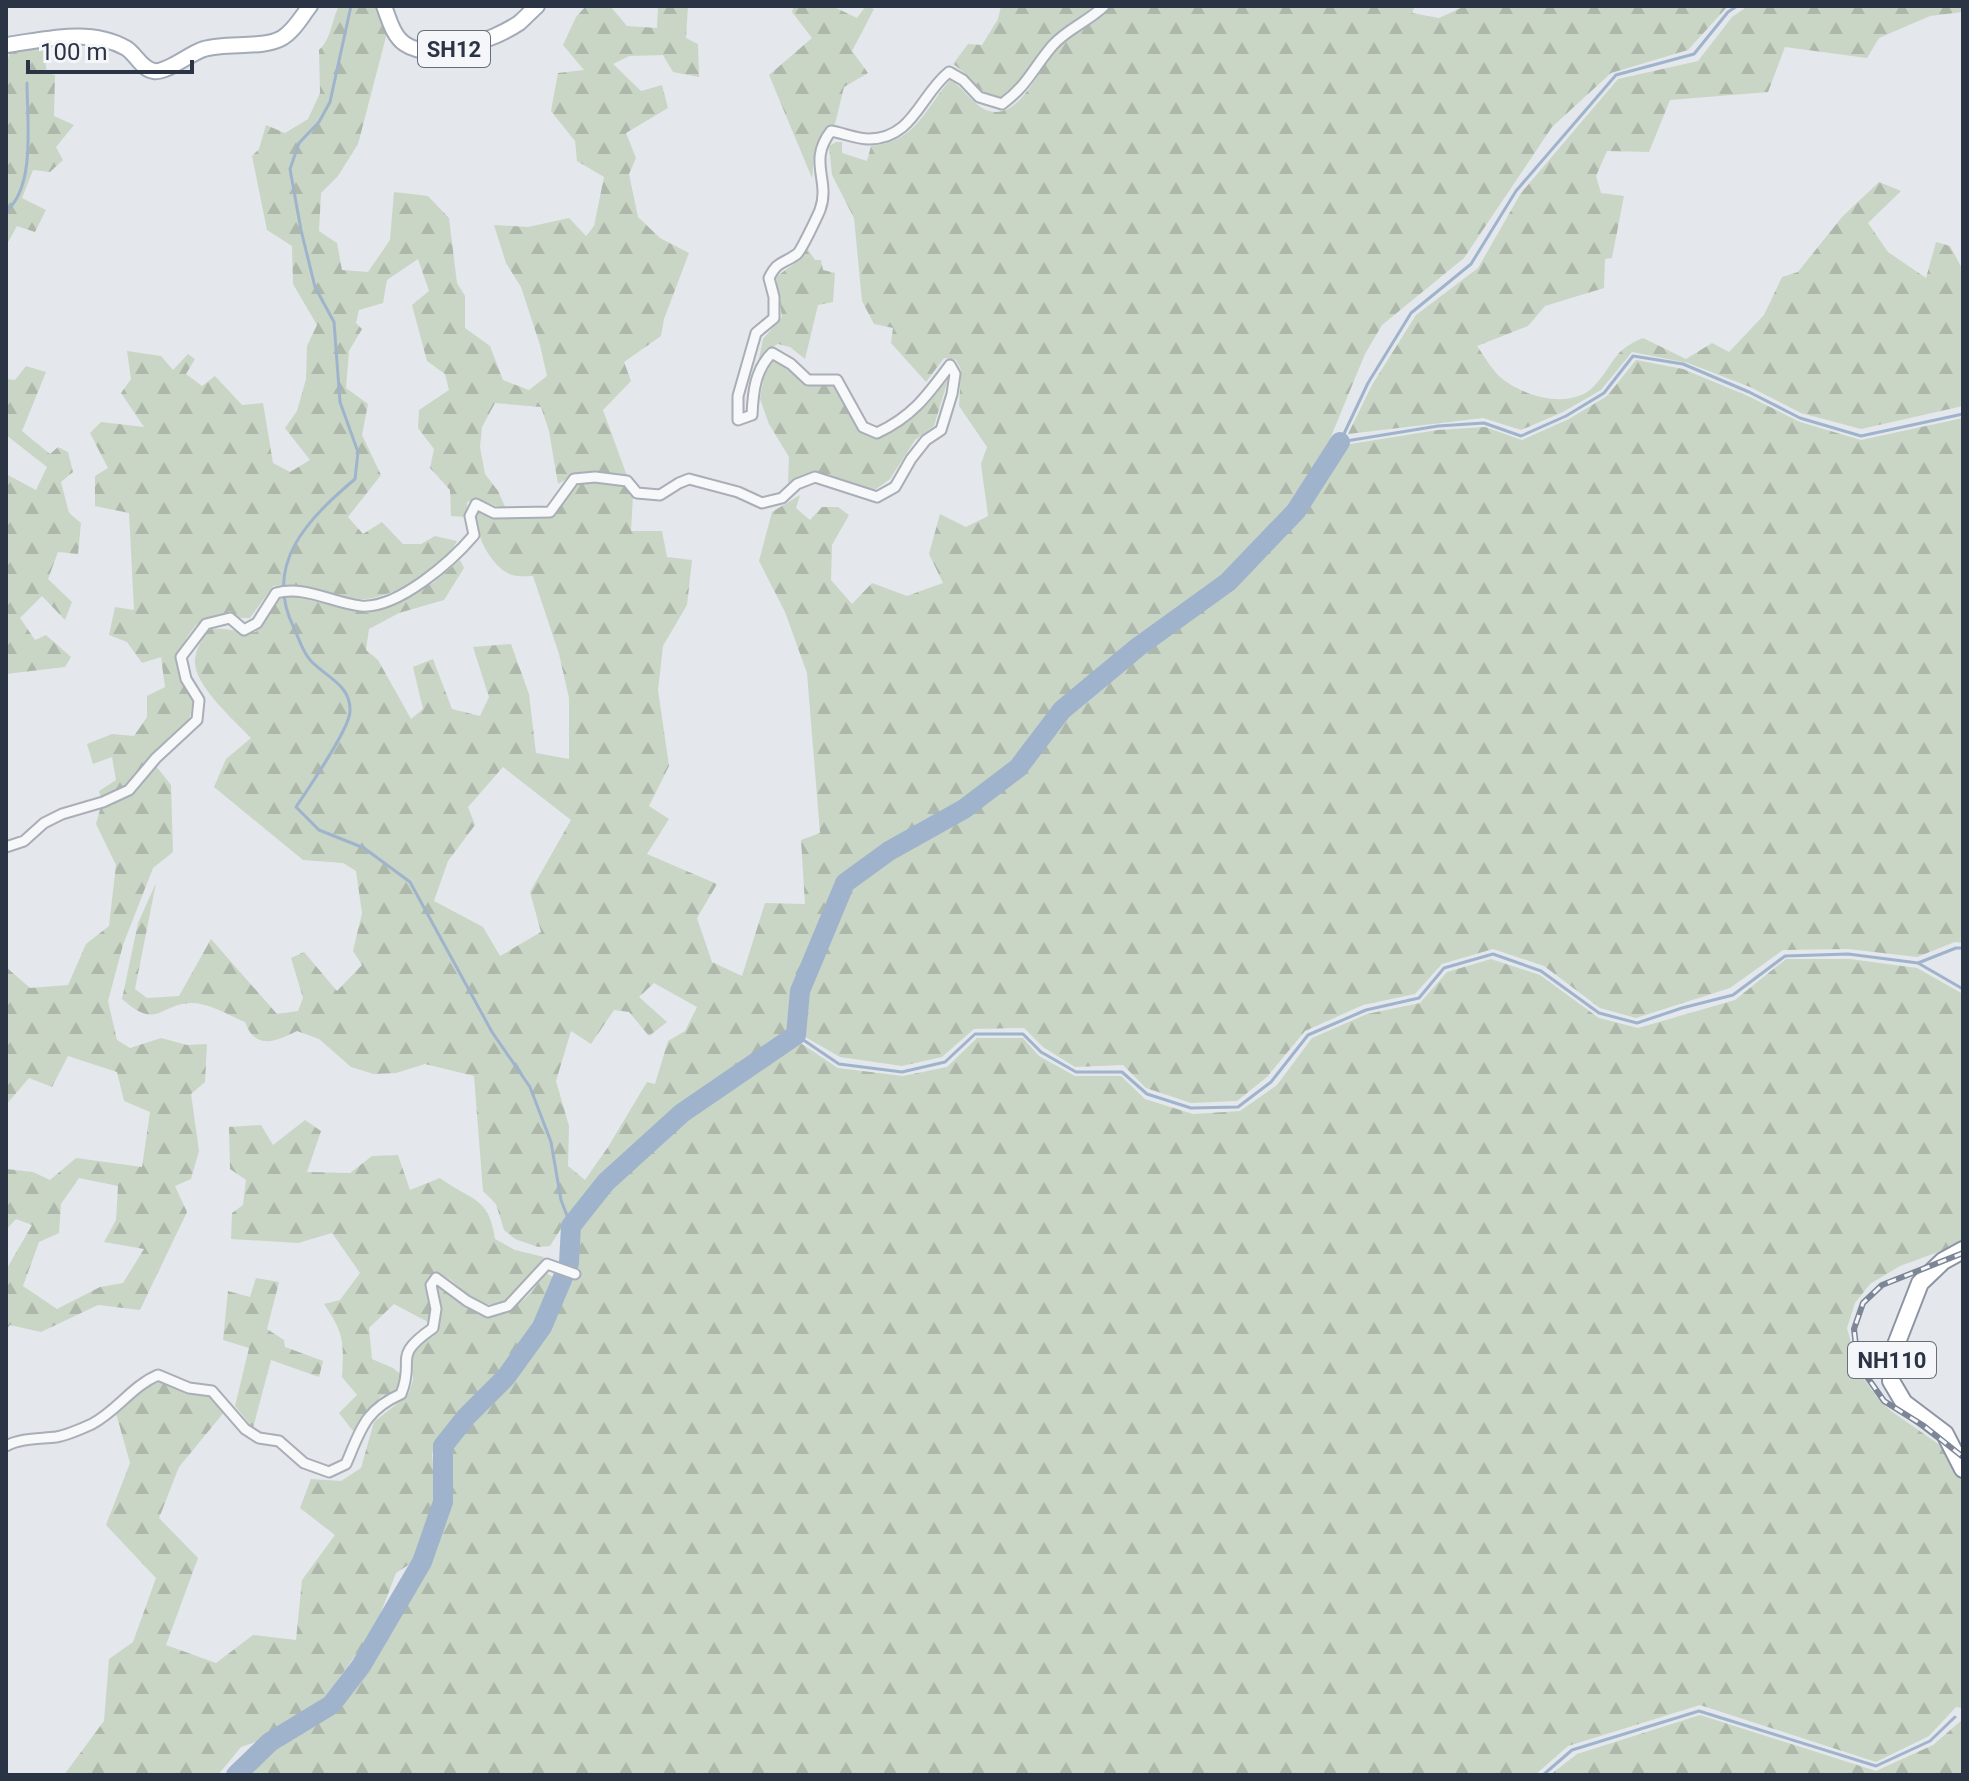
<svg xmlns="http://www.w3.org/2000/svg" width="1969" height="1781" viewBox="0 0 1969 1781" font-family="Roboto,sans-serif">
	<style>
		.forest { fill: url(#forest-firs); fill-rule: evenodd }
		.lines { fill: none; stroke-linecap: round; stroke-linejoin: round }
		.stream { stroke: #9fb4cc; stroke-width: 3 }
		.river { stroke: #9fb4cc; stroke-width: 20 }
		.street-casing { stroke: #a9aeb7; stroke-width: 13 }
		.primary-casing { stroke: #a3abb8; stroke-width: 18 }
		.highway-casing { stroke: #8b94a3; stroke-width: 20 }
		.street { stroke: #f7f8fa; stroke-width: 9 }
		.primary { stroke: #fff; stroke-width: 14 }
		.highway { stroke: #fff; stroke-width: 16 }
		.rail-casing { stroke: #7d8696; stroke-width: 6 }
		.rail { stroke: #f4f6f9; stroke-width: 3; stroke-dasharray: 9; stroke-linecap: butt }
		.labels { text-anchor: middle; stroke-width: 8; stroke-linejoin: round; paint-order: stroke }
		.shield { fill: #f4f6f9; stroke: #676e7b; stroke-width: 2 }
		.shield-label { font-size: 22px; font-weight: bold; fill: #2b3445 }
	</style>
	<defs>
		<pattern id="forest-firs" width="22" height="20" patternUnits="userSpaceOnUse" patternTransform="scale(2)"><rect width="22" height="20" fill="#c9d6c5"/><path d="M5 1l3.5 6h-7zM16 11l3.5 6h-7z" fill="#adb8ab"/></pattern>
	</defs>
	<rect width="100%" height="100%" fill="#e4e7ec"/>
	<g class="forest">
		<path d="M339,6H378L387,33L358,144L338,176L321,193L319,231L337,243L342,270L368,272L390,240L394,192L428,196L449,218L457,283L465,296V328L490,346L503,380L529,390L547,376L540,345L521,287L506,263L494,225L528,227L569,218L586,236L594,226L604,177L577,161L575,141L551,111L558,73L584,70L563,45L576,17L586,6H610L627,26L657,28L658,6H688L686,38L698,44L699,77L673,72L663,55L629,56L613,64L641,91L662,85L668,108L626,133L636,158L629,174L638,217L660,238L689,253L664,319L661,336L624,362L631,381L603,410L627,476C602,473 580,469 558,484L549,431L541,407L495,403L482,427L480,447L485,474L498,491L506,509L476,499L467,502V517L451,516L450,490L430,468L434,449L418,428L419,410L449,390L445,374L427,361L412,305L429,291L418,259L387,280L383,303L359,310L356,323L362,329L349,351L346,388L368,404L362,435L381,475L348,517L363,534L382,522L403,544H421L435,536L457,541C453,548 448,556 443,561C426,578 382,601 359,599C328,597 305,582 273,586L250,618H240L230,611L196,625L187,637L179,655V672L193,703L189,721L152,755L128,784L101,799L99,791L116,780L112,757L93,764L87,744L112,734L134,736L147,717V696L165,687L161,657L142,663L127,642L109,635L115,607L134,610L129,513L95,506V476L108,468L90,433L101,422L144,427L121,393L131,379L127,351L161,356L173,370L188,354L195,359L186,374L202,386L215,376L242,405L263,403L273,463L290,472L310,460L285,428L297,411L306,379L307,346L317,325L293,284L292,246L267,230L252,156L259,149L266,125L285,133L308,119L320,93L319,50C332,38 331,21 339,6Z"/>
		<path d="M794,6H832L857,18L866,6L874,9L852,51L868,73L844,87L835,124C812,136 815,155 812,178L769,75L812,38L792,12Z"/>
		<path d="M1001,6H1094L1087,14L1049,41L1018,85L1000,99C974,91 973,77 953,64L968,44L982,45L998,19Z"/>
		<path d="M1109,6H1415L1412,13L1439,18L1465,6H1728L1688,50L1611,73L1552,127L1464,258L1382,325L1365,354L1330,439L1289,506L1223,576L1134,641L1057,707L1013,763L960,804L885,846L835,881L794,990L789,1033L674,1112L572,1211L550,1246L538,1247L515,1239L504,1230L496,1204L483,1191L474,1076L425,1064L396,1073L374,1074L351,1067L319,1039L297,1031C276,1042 255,1050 245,1022C228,1015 210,1003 191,1003C159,1004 158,1031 122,999L138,923L156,883L135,989L147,998L179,996L211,939L277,1014L298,1011L303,998L291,958L304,952L337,991L362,965L353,951L362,913L356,871L343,863L303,860L214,787L226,759L251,738C235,721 192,684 195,659C196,648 203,639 208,630C226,626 238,634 256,632L279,599L292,595L368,613L433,583L460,560L464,568L444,600L399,613L369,629L366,650L378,660L411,719L423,709L413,667L433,659L452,709L480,716L489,697L473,647L511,644L529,694L536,753L569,759V698L559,654L533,576C527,576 518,577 512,575C491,568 471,530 478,509L495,517L552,515L577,482L596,481L626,485L633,496L631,531H662L667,557L692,560L687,605L663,646L658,690L669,766L649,806L669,819L647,854L717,884L697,918L712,962L742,976L765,903L805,904L801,840L820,833L807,673L785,612L759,561L772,512L800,495L796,508L810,520L822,507H838L849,515L832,545L831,580L852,604L872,583L907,596L943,583L929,554L940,514L966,527L988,516L981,464L987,447L959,406L961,370L956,360L944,358L926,382L891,343L893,328L874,324L862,301L854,218L832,175L829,146L836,142H842V153L867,161L871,146C915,143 925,109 950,80C963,87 969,100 982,108C1017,128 1039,68 1056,48C1071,30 1096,27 1109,6ZM503,767L571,820L530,892L541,932L500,956L483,927L434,901L448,861L475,825L468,807ZM654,983L697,1007L685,1031L668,1041L655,1084L647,1082L608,1147L585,1180L568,1166L569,1126L556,1081L571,1031L591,1044L614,1010L629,1012L649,1036L667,1022L639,997Z"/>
		<path d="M1748,6H1963V12L1930,16L1879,38L1867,58L1785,47L1768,92L1670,100L1649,152L1607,151L1596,176L1601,193L1624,196L1612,258L1605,259L1604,288L1545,306L1528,326L1477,346C1484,356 1491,368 1499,376C1522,397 1573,411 1595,385C1615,363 1613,350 1643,338L1686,359L1712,343L1729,352L1764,315L1782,277L1798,272L1842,217L1879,182L1901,191L1868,223L1888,252L1926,278L1936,242L1950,246L1963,270V406L1861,429L1801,413L1750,387L1688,363L1632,352L1601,390L1563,412L1521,430L1483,418L1348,434L1372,385L1416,315L1478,268L1521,193L1618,79L1698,61L1732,17Z"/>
		<polygon points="43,47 47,73 55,75 54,116 74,125 56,147 63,160 50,172 33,170 22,198 46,210 35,232 17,226 6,246 6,66 10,51"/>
		<polygon points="807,248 815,260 821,260 823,270 835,273 833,302 818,305 805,359 790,347 778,344 767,350 758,363 763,339 782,317 776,277 795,263"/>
		<path d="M773,359C785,363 789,372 800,377C810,383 821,383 832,384L875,437C913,428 927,402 950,373L934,426L915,440L890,479L876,489L860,488L817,473L805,474L788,483L789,457L769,424L760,399L764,376Z"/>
		<polygon points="1636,360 1683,369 1748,396 1800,422 1861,440 1963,418 1963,737 1961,740 1963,743 1963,943 1955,942 1917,957 1848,949 1783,950 1730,988 1636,1018 1600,1008 1544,966 1493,949 1442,964 1415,994 1363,1005 1305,1031 1267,1077 1237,1101 1191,1103 1146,1088 1123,1065 1075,1067 1043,1047 1024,1028 974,1029 942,1057 902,1066 840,1057 800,1034 803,991 849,883 892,854 970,812 1023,773 1066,713 1141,653 1231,587 1301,512 1344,445 1438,430 1485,427 1522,440 1569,419 1607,396"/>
		<polygon points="26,366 46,372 22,431 50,454 58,447 68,452 73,472 61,482 69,513 81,523 78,554 58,552 48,579 72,602 65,620 42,596 20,618 35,640 46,635 71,657 65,667 6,674 6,474 36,490 47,467 6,435 6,379 15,380"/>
		<path d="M156,766L171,785L173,852L153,868L123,945L108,1001L117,1040L130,1048L161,1038L187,1045L207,1044L205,1082L191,1094L199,1151L191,1179L175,1186L187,1212L140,1310L98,1305L41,1332L10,1325L6,1330V1270L32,1225L16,1219L6,1230V1169L33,1172L50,1180L76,1158L142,1167L150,1112L124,1101L117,1072L68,1056L52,1087L29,1078L6,1105V967L30,988L68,985L86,944L109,926L116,865L96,824L101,806L133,791ZM79,1178L118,1186L116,1220L104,1242L144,1249L123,1283L100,1287L57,1309L23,1286L39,1242L59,1233L61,1204Z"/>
		<polygon points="1491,959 1540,975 1599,1018 1638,1028 1735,1000 1786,959 1850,959 1917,968 1963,994 1963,1243 1900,1266 1870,1284 1855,1303 1847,1328 1859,1372 1876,1396 1891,1411 1947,1450 1963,1478 1963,1708 1956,1707 1929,1736 1876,1762 1700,1705 1568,1746 1535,1775 245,1775 274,1746 334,1708 367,1667 427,1564 449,1502 448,1446 511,1379 547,1329 575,1262 576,1227 611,1184 686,1115 796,1040 838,1068 903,1076 947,1067 977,1038 1023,1038 1039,1056 1075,1076 1121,1076 1145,1099 1193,1114 1240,1111 1277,1085 1312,1038 1367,1014 1420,1003 1447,972"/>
		<path d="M305,1120L321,1131L307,1172L350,1173L372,1156L398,1155L410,1190L440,1178C471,1201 489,1196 495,1239L515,1250L544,1257C526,1280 504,1321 471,1297C460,1289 453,1280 441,1274L430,1276L426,1284L432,1311L428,1322L394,1304L369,1328L372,1359L393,1368L403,1376L399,1390L381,1396L353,1431L339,1413L357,1395L342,1377C344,1342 344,1333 324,1304L340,1300L360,1273L332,1233L298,1243L231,1239L232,1213L243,1205L246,1180L230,1169L229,1127L261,1125L273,1145Z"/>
		<path d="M546,1273L557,1279L537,1326L502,1373L438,1440L432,1454L437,1505L425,1526L413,1562L396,1573L375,1628L322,1702L267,1738L241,1747L218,1775H64L104,1721L109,1659L133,1642L156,1578L106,1525L130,1463L116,1413L145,1387L161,1381L212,1398L225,1411L179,1467L159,1518L198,1558L166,1645L216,1663L253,1635L296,1640L302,1580L335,1535L300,1508L311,1479L341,1481L361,1468L374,1422L408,1395L413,1380L411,1357L415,1343L437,1331L441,1311L436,1285L448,1289L489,1316C521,1306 526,1300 546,1273Z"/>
		<polygon points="256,1278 279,1282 267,1329 284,1340 285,1347 323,1361 319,1377 271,1360 253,1428 235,1406 249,1348 223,1340 228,1291 250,1297"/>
		<polygon points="1700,1715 1876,1771 1933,1745 1963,1719 1963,1775 1550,1775 1577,1754"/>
	</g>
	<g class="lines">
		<g class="stream">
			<path d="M351,6L330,102L319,122L299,143L290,169L301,230L315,287L334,322L340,402L358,452L355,479C309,518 262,564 294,628C299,639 303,653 311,661C326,677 351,685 350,711C350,729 307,790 296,807L319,830L364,848L410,882L492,1032L530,1087L551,1142L561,1200L571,1226"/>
			<path d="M6,211C36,188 27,118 27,83"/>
			<polyline points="1341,440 1368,383 1411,313 1471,264 1516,191 1616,75 1694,54 1728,12 1737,6"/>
			<polyline points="1340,442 1438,426 1484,423 1521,436 1566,416 1604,393 1633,356 1683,364 1749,392 1800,418 1861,436 1963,414"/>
			<polyline points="1918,963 1956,948 1963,948"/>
			<polyline points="796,1035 839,1064 902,1072 945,1062 975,1034 1023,1034 1041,1052 1076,1072 1122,1072 1147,1094 1191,1108 1238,1107 1271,1082 1308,1035 1366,1010 1419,998 1444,968 1493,954 1541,971 1599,1013 1637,1023 1682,1008 1733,995 1785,956 1848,954 1918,963 1963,989"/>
			<polyline points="1543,1775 1572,1750 1699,1711 1876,1766 1930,1741 1955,1717"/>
		</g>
		<polyline class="river" points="236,1775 270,1742 331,1705 361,1666 422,1562 443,1502 443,1446 466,1417 506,1377 542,1327 569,1263 571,1226 606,1182 682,1113 796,1035 800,991 845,883 889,851 964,809 1018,768 1062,710 1138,647 1228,582 1296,511 1340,442"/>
		<defs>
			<g id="street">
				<path d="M6,847L24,841L44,823L62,814L103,802L129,790L156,758L197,720L199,700L186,679L181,657L206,624L230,618L244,630L257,623L276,593C304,585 333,603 361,606C398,609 452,561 474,535L470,516L476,504L494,513L550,512L574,479L595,477L627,481L637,493L660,495L679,483L689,479L738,492L762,503L782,498L797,484L815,477L877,497L895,487L911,459L926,440L941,430L952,394L955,374L950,365C927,396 912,417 877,433L863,427L837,380H808L791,364L772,353C755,370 753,392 752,415L738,420V396L756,333L774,318V297L769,278C778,260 782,265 797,254C801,251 817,217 820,210C831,180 807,162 831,131C843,133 857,139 869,139C913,139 920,95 949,72L963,80L979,97L1002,104C1028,85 1033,68 1053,45C1067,29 1089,21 1104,6"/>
				<path d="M6,1446C21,1438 39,1439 56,1437C68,1435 81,1429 92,1424C117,1411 132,1386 158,1375L189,1388L212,1391L245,1429L259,1438L279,1441L304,1463L329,1472L346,1464C361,1429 365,1410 401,1394C416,1358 390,1358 433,1328L436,1309L431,1285L436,1278L467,1301L488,1312L508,1306L547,1264L575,1274"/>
			</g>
			<g id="primary">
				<path d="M384,6C389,19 393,36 405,44C433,63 494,40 519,23C525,18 531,11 537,6"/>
				<path d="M6,45C45,40 89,27 126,48C136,54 141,69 154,71C167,73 190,53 204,49C226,42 263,49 282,38C294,31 302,16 310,6"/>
			</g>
			<polyline id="highway" points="1963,1250 1943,1261 1920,1283 1892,1355 1891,1381 1904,1403 1945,1434 1963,1469"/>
		</defs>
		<use href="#street" class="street-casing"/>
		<use href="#primary" class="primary-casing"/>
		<use href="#highway" class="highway-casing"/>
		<use href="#street" class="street"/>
		<use href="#primary" class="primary"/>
		<use href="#highway" class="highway"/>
		<defs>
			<polyline id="rail" points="1963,1253 1882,1285 1863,1303 1854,1329 1858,1364 1884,1401 1924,1426 1963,1457"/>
		</defs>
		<use href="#rail" class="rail-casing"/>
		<use href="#rail" class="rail"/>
	</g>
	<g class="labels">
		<g class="shield">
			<rect x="418" y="31" width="72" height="36" rx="6"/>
			<rect x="1848" y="1342" width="88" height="36" rx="6"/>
		</g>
		<g class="shield-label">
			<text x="454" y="57">SH12</text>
			<text x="1892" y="1368">NH110</text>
		</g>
	</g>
	<rect width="1969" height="1781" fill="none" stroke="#2b3445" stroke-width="16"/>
	<path d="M28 60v12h164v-12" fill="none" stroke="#2b3445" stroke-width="4"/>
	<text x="40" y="60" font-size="24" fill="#2b3445" stroke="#f4f6f9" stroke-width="6" paint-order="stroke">100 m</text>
</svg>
